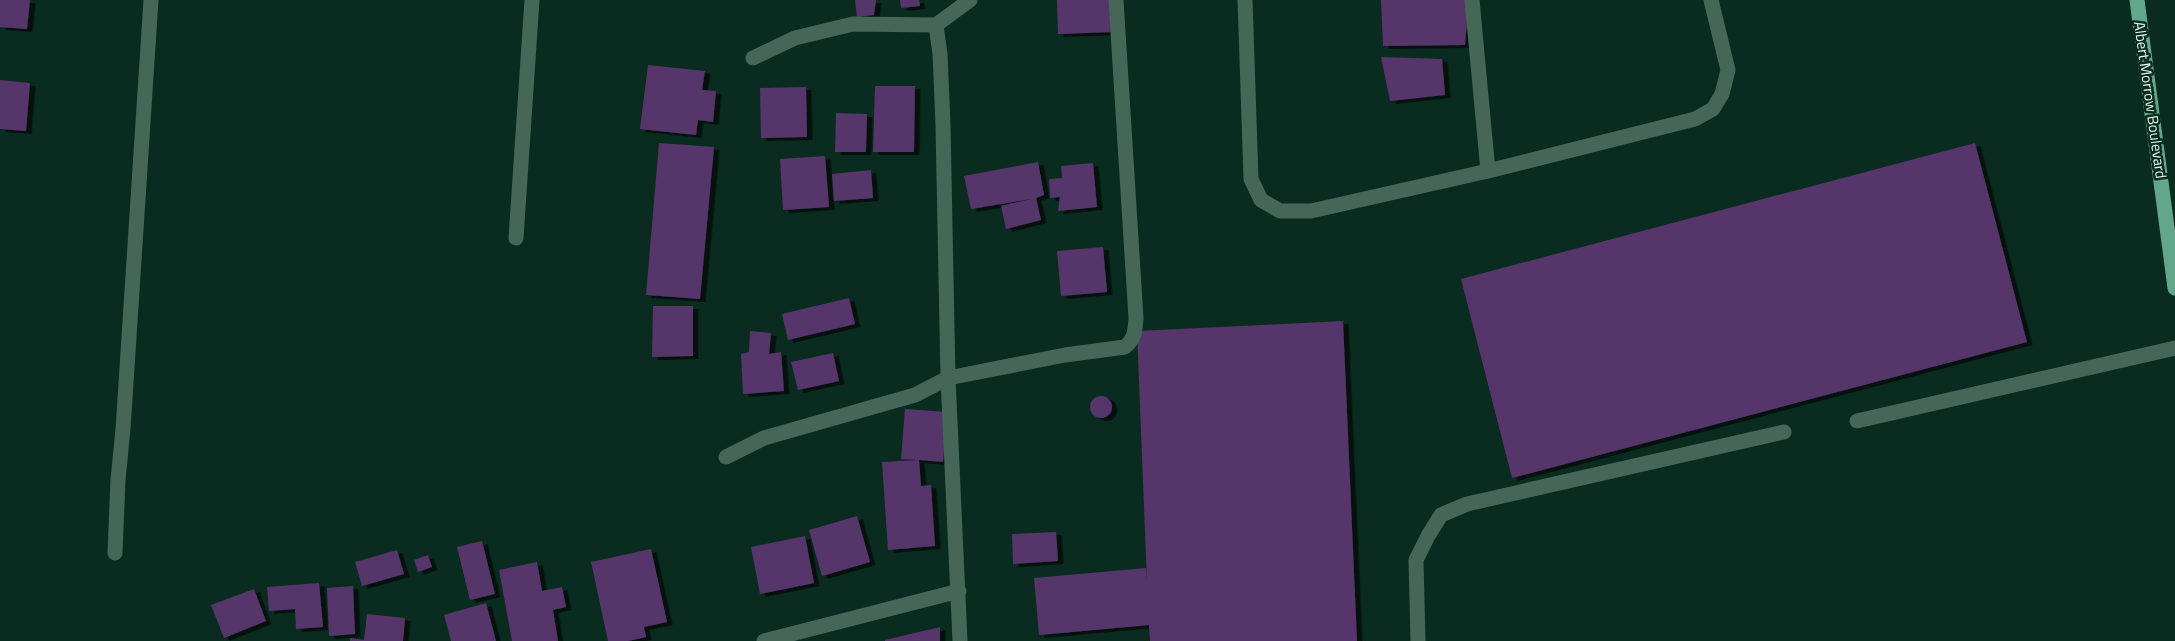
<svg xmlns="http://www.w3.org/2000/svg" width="2175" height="641" viewBox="0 0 2175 641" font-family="'Titillium Web',sans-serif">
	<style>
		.building { fill: #57346a; filter: url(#shadow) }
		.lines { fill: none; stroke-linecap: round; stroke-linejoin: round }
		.minor { stroke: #466658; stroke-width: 15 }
		.major { stroke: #62a78b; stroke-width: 15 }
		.labels { text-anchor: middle; stroke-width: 5; stroke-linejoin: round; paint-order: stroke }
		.street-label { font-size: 15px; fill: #e5f8ef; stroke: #0a2b1f }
	</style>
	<defs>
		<filter id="shadow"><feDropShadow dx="5.5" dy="3" stdDeviation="0" flood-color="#0009"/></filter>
	</defs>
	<rect width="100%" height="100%" fill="#0a2b1f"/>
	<g class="building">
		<polygon points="0,0 30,0 27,29 0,27"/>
		<polygon points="855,0 876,0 874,15 857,17"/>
		<polygon points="900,0 919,0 920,6 901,8"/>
		<polygon points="1057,0 1112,0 1114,32 1058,34"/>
		<polygon points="1381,0 1469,0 1465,45 1383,46"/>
		<polygon points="1381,57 1442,59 1445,95 1390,101"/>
		<polygon points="648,65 705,71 702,90 716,91 713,122 698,120 696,135 640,129"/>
		<polygon points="0,80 30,83 26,131 0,129"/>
		<polygon points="875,86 915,86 914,152 873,152"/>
		<polygon points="806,87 807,137 761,138 760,88"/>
		<polygon points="836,113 867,114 866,152 835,152"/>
		<polygon points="659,143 714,147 700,299 646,295"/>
		<polygon points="1975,143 2027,342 1512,478 1461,279"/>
		<polygon points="825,156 829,207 783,210 780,159"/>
		<polygon points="1038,162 1044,195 1036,198 1041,220 1006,229 1001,206 1031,199 971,209 964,176"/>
		<polygon points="1093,163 1097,207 1058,211 1060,197 1050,198 1049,179 1062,178 1061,166"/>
		<polygon points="871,170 873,198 834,201 832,174"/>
		<polygon points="1103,247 1107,292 1061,296 1057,251"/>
		<polygon points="849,298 855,324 788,340 782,314"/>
		<polygon points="653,306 693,306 693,356 652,357"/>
		<polygon points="1343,321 1357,641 1150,641 1149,625 1039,635 1034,578 1146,568 1147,582 1137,331"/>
		<polygon points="750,331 771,333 769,354 781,352 784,391 743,394 741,354 749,352"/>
		<polygon points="833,353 839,381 798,390 791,362"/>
		<circle cx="1101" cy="407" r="11"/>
		<polygon points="905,409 947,412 943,462 919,460 921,486 931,485 935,546 888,550 882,462 919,460 901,459"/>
		<polygon points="857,516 870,562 822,576 809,530"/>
		<polygon points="1056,532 1058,561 1013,564 1012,534"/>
		<polygon points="805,536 814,583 760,594 751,547"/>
		<polygon points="482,541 495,594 470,600 457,547"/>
		<polygon points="651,549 667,622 644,627 646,637 628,641 608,641 591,562"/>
		<polygon points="397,550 404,574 362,586 355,562"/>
		<polygon points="428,555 432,567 418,572 414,560"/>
		<polygon points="537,562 542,591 562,587 566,607 553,610 558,641 512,641 499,570"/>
		<polygon points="319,583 323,627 296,629 295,609 269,611 267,587"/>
		<polygon points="353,586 355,634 329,636 327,588"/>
		<polygon points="254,589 266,621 224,638 211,605"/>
		<polygon points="486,603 496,641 451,641 444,615"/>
		<polygon points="367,614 405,618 403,641 350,641 350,638 364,640"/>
		<polygon points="940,627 940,641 885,641 885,640"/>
	</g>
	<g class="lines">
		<g class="minor">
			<polyline points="1245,0 1251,179 1261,200 1280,211 1311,211 1488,171 1695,119 1713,109 1722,94 1728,70 1711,0"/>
			<polyline points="1472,0 1488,171"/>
			<polyline points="936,25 970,0"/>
			<polyline points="753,58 795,38 853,24 936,25 940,54 943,125 948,378 960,641"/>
			<polyline points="516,238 532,0"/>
			<polyline points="1857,421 2175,348"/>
			<path d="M726,457L764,438L915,395L948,378L1065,355L1125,347C1135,339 1135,330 1136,318L1116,0"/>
			<polyline points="115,553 118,480 123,429 151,0"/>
			<polyline points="764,641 959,591"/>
			<polyline points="1418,641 1416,560 1428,536 1441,515 1467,504 1784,432"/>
		</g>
		<polyline class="major" points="2137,0 2175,288"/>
	</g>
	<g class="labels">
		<g class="street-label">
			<text transform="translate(2150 100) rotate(82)" y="5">Albert Morrow Boulevard</text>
		</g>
	</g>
</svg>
